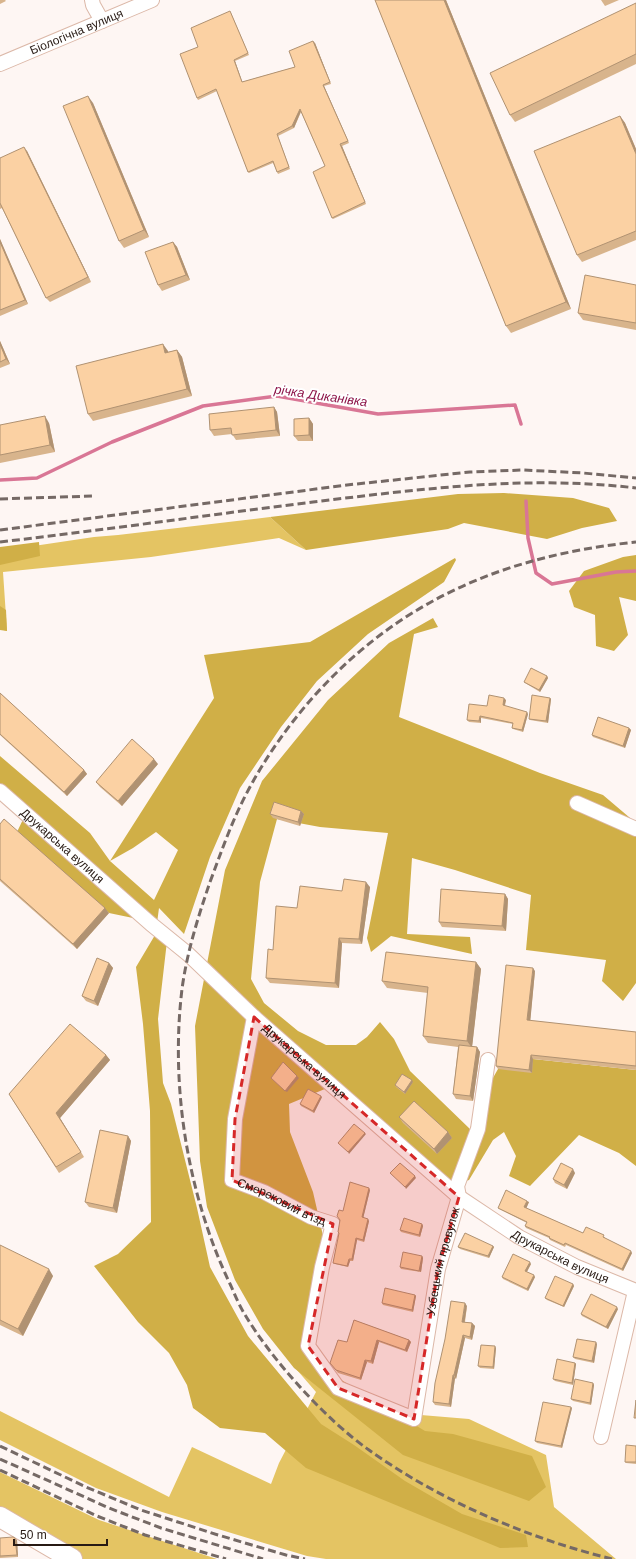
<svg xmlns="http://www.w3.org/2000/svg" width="636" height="1559" viewBox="0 0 636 1559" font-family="Arial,sans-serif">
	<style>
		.green { fill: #e4c463 }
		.forest { fill: #d0af47; fill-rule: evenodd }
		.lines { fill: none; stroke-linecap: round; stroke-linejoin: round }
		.stream { stroke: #d97695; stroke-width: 3.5 }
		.minor-casing { stroke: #dcb8a8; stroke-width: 16 }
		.secondary-casing { stroke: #dcb8a8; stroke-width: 22 }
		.minor { stroke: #fff; stroke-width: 14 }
		.secondary { stroke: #fff; stroke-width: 20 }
		.rail { stroke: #756965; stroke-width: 3; stroke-dasharray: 8 4; stroke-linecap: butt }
		.wall { fill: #d8b48c }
		.shaded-wall { fill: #b09272 }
		.building { fill: #fbd1a3; stroke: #b09272 }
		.marked { fill: #d62828; fill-opacity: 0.2; stroke: #d62828; stroke-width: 3; stroke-dasharray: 8 5; stroke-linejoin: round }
		.labels { text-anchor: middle; stroke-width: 4; stroke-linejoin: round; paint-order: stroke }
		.street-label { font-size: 12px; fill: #271a14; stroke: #fff }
		.water-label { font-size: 13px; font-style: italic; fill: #8d1549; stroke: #fff }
	</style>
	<rect width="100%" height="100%" fill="#fef6f3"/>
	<g class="green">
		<polygon points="270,517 306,550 279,538 151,557 3,572 7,631 0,629 0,551 94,537 118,535"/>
		<polygon points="308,1346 341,1389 421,1415 469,1419 546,1455 554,1507 616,1559 326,1559 307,1556 162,1512 96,1488 0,1440 0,1411 169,1497 192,1447 271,1484 279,1463 316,1392 297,1370"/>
		<polygon points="0,1472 99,1520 217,1559 81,1559 0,1512"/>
	</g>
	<g class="forest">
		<polygon points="504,493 573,498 609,508 617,521 582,528 547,539 464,523 448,529 306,550 270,517 458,494"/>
		<polygon points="39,542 40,556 0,565 0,547"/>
		<polygon points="636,555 636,601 619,597 628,635 614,651 596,646 595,615 574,607 569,591 584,571 623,557"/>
		<path d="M455,558L456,560L444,582L368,634L317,681L281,727L240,788L210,857L184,934L159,908L157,923L109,913L17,832L28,809L0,784V756L90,833L110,861L214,698L204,655L310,642ZM156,832L178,850L154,900L110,861L133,848Z"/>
		<polygon points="0,606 6,610 7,631 0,630"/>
		<polygon points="433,618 438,627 414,634 399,717 540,773 603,795 636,823 636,983 623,1001 602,981 606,960 526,950 531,895 455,870 412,858 407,934 470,937 472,954 391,936 371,952 367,938 388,833 320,827 277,819 260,882 251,979 264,1003 298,1031 326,1045 356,1045 367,1037 380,1022 394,1039 410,1071 470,1129 476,1108 498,1069 533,1059 636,1070 636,1166 619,1153 579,1135 530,1186 509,1176 516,1156 504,1132 493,1140 469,1180 448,1187 332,1086 289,1104 290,1132 313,1192 324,1240 310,1293 308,1346 325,1370 425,1431 453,1434 532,1456 546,1487 529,1501 403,1455 294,1368 263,1329 235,1280 207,1207 200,1161 195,1026 225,870 262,781 328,700 389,643"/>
		<polygon points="158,930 167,941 158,1019 163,1083 171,1104 197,1208 210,1267 248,1336 321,1424 354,1445 405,1481 462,1514 526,1535 528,1547 500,1548 306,1468 265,1433 220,1428 193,1408 187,1385 169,1353 138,1322 94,1266 118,1254 151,1222 150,1111 143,1024 136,967"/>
	</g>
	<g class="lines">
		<g class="stream">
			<polyline points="0,480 37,478 112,442 203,406 277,396 378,414 515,405 521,424"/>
			<polyline points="526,501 528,538 536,573 552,584 616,572 636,571"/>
		</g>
		<defs>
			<g id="minor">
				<polyline points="92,0 93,5 102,21"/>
				<path id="s1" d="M0,64L152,0"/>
				<path id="s2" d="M0,791L151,924L188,954L254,1017L459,1197L519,1237L577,1267L636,1291"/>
				<polyline points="577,803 636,829"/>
				<path id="s3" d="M254,1017L235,1119L232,1180L264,1192L311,1217L333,1224L322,1267L308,1346L338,1388L414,1419L438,1269L459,1197L457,1186L478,1129L488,1060"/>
				<polyline points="601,1437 635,1291"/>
			</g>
			<polyline id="secondary" points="0,1517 72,1559"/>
		</defs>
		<use href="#minor" class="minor-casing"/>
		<use href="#secondary" class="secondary-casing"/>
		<use href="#minor" class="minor"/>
		<use href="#secondary" class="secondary"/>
		<g class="rail">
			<polyline points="0,499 94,496"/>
			<polyline points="0,530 347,485 470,472 523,470 583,473 636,478"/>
			<path d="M0,542C104,530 208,515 313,502C420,489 528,475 636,488"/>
			<polyline points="0,1446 86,1487 141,1510 218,1535 286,1555 305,1559"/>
			<polyline points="0,1459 109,1508 161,1528 263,1559"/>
			<polyline points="0,1470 97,1516 145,1535 226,1559"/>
			<path d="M612,1559C527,1538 439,1500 369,1450C325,1419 271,1359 244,1313C239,1305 235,1295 231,1286C188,1197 170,1088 182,989C187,952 198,917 210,882C219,858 227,835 237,813C267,747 318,683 375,639C452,579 540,552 636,542"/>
		</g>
	</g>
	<g class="wall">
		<polygon points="0,0 5,0 6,1 0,4"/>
		<polygon points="375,0 446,0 571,309 511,333 506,326"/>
		<polygon points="601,0 619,0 605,6"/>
		<polygon points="636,3 636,64 515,122 510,115"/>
		<polygon points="231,13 249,55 235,61 242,82 295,67 315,43 331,84 324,86 349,143 342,146 366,204 333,219 332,218 325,166 301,112 294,128 278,136 290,169 278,174 273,163 249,173 248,172 217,91 198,100 197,98 198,47"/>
		<polygon points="93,103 149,237 124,248 119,241"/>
		<polygon points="620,116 625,123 636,149 636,240 582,262 577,255"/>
		<polygon points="27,151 91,282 50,302 46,298 2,208 0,209 0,158"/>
		<polygon points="0,239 28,304 0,316"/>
		<polygon points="173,242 177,247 190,280 162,291 158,285"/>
		<polygon points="636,285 636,330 583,320 578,313"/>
		<polygon points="0,341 10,364 0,368"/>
		<polygon points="177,350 182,357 192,396 93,421 88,414 168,351 168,352"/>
		<polygon points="274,407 277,412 280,436 236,440 232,434 214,436 210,430"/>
		<polygon points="309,418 313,424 313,441 298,441 294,436"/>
		<polygon points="49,423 55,452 0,463 0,425"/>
		<polygon points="547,676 548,678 540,692 525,683 524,682"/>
		<polygon points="0,693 84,770 87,774 67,796 0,735"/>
		<polygon points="550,698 551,699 548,723 530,720 529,719"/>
		<polygon points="506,700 505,706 528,714 523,732 513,729 512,728 513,724 481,718 481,723 469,722 467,720 487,706"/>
		<polygon points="629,728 631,730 625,748 593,737 592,735"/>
		<polygon points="158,764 122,806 100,787 96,782"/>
		<polygon points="301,811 304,814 300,826 273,818 270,814"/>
		<polygon points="0,824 109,913 77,949 0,881"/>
		<polygon points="370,887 362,944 342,943 339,988 270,983 266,978 273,950 297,908 342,891"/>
		<polygon points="505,894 508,899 506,931 442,927 439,922"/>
		<polygon points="476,962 481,969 472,1046 477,1047 480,1052 473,1101 456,1099 453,1094 458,1047 428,1043 423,1036 428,993 387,988 382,981"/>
		<polygon points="109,963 113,968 98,1006 86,1001 82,996"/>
		<polygon points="535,971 530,1021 636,1032 636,1070 533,1059 532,1073 498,1069 496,1066"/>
		<polygon points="106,1055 110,1060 60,1118 84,1157 59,1173 9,1094"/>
		<polygon points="413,1082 405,1094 396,1087 395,1085"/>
		<polygon points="322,1097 314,1113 301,1106 300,1104"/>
		<polygon points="399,1117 448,1132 452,1138 437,1154 403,1123"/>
		<polygon points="128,1136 131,1141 117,1213 89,1207 85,1202"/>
		<polygon points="575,1173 567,1189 555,1183 553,1179"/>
		<polygon points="370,1190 363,1218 369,1221 364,1242 357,1240 353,1261 350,1261 348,1267 335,1264 333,1263 339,1234 338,1232 343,1211"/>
		<polygon points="529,1202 526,1208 583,1233 605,1237 605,1238 632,1253 623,1271 566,1245 565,1247 550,1240 549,1238 526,1228 525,1226 527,1223 499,1209 498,1208"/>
		<polygon points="422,1224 423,1226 420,1237 401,1232 400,1230"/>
		<polygon points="0,1245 53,1276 23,1336 0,1325"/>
		<polygon points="493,1246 494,1247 489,1258 460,1249 458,1247"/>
		<polygon points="422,1256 423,1258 421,1272 401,1269 400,1267"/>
		<polygon points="531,1264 527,1272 535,1277 528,1291 503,1279 502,1277"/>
		<polygon points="573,1284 574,1286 564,1307 547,1300 545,1298"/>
		<polygon points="415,1295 416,1296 413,1312 383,1305 382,1303"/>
		<polygon points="467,1306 465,1322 472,1323 475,1326 472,1340 465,1338 456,1379 455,1378 451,1407 435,1405 433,1402"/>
		<polygon points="618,1309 608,1329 582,1316 581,1314"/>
		<polygon points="354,1320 409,1340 411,1342 407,1352 379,1342 373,1364 367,1362 361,1380 338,1373 330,1363 347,1342"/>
		<polygon points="597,1344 594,1363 575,1359 573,1357"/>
		<polygon points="496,1348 494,1369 480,1368 478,1366"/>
		<polygon points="575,1363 576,1364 573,1385 555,1381 553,1379"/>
		<polygon points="593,1383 594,1385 591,1405 573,1401 571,1399"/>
		<polygon points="572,1408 562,1448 537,1443 535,1441"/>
		<polygon points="636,1446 636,1464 626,1463 625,1462"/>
		<polygon points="0,1538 17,1540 18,1557 0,1558"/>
	</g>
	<g class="shaded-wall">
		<polygon points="444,0 446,0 571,309 566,302"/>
		<polygon points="313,41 315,43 331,84 330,82"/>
		<polygon points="234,60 235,61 243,84 242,82"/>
		<polygon points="323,85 324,86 349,143 348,141"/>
		<polygon points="88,96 93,103 149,237 144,230"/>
		<polygon points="300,109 301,111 294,128 292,126"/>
		<polygon points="620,116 625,123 636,149 636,154"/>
		<polygon points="340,144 342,146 366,204 365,202"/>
		<polygon points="24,147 27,151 91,282 88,277"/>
		<polygon points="0,239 28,304 25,300 0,242"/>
		<polygon points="173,242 177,247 190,280 186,275"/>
		<polygon points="0,341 10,364 6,359 0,344"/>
		<polygon points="163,344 168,351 170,360 165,353"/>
		<polygon points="177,350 182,357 192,396 187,389"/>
		<polygon points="274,407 277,412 280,436 276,430"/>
		<polygon points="45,416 49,423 55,452 50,445"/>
		<polygon points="309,418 313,424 313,441 309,435"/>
		<polygon points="547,676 548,678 540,692 539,690"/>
		<polygon points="504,698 506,700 504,707 503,705"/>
		<polygon points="550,698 551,699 548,723 546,721"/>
		<polygon points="527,712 528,714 523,732 522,730"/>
		<polygon points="480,716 481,718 481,723 479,721"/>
		<polygon points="629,728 631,730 625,748 623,746"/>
		<polygon points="154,759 158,764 122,806 118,801"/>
		<polygon points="84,770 87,774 67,796 64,792"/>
		<polygon points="301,811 304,814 300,826 298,822"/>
		<polygon points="366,882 370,887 362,944 359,939"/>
		<polygon points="505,894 508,899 506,931 502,926"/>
		<polygon points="105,908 109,913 77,949 73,944"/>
		<polygon points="339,938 342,943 339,988 335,983"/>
		<polygon points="476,962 481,969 472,1048 467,1041"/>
		<polygon points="109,963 113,968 98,1006 94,1001"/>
		<polygon points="533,968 535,971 530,1024 527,1020"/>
		<polygon points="477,1047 480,1052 473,1101 470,1096"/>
		<polygon points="106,1055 110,1060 60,1118 84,1157 56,1113"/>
		<polygon points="531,1055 533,1059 532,1073 529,1070"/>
		<polygon points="297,1076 299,1078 287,1092 285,1091"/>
		<polygon points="412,1080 413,1082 405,1094 404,1092"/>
		<polygon points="321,1096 322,1097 314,1113 313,1111"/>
		<polygon points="448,1132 452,1138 437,1154 434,1149"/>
		<polygon points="365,1133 366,1134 349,1154 348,1152"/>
		<polygon points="128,1136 131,1141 117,1213 113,1208"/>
		<polygon points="573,1169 575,1173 567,1189 564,1185"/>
		<polygon points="415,1176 416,1178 406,1189 405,1187"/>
		<polygon points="369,1188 370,1190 363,1219 362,1217"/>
		<polygon points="527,1201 529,1202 526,1209 524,1207"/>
		<polygon points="368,1219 369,1221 364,1242 363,1240"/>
		<polygon points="422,1224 423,1226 420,1237 419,1235"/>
		<polygon points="356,1238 357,1240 353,1261 352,1259"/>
		<polygon points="493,1246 494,1247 489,1258 488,1256"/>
		<polygon points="631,1251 632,1253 623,1271 622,1269"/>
		<polygon points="422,1256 423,1258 421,1272 419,1271"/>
		<polygon points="349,1259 350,1261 348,1267 347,1266"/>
		<polygon points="530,1262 531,1264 526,1273 525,1271"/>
		<polygon points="49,1269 53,1276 23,1336 18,1329"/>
		<polygon points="534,1275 535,1277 528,1291 527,1289"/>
		<polygon points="573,1284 574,1286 564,1307 563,1306"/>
		<polygon points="415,1295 416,1296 413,1312 412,1310"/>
		<polygon points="465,1303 467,1306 464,1325 462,1322"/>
		<polygon points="617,1307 618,1309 608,1329 606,1327"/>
		<polygon points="472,1323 475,1326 472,1340 470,1337"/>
		<polygon points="463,1335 465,1338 456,1379 454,1375"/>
		<polygon points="377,1340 379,1342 373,1364 371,1361"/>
		<polygon points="409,1340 411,1342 407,1352 405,1350"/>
		<polygon points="596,1342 597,1344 594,1363 592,1361"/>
		<polygon points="495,1346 496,1348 494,1369 493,1367"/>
		<polygon points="365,1360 367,1362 361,1380 360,1378"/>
		<polygon points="575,1363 576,1364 573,1385 572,1383"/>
		<polygon points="453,1375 455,1378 451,1407 449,1404"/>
		<polygon points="593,1383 594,1385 591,1405 590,1403"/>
		<polygon points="571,1407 572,1408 562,1448 561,1446"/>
		<polygon points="15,1538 17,1540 18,1557 17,1555"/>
	</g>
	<g class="building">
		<polygon points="375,0 444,0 566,302 506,326"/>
		<polygon points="636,3 636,54 510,115 490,73"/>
		<polygon points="230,11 248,53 234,60 242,82 295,67 289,51 313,41 330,82 323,85 348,141 340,144 365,202 332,218 313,172 325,166 300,109 292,126 277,134 289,167 277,172 273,161 248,172 216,89 197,98 180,54 198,47 191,28"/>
		<polygon points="88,96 144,230 119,241 63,106"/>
		<polygon points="620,116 636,154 636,231 577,255 534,151"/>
		<polygon points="24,147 88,277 46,298 0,203 0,158"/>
		<polygon points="0,242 25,300 0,310"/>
		<polygon points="173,242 186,275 158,285 145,252"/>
		<polygon points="585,275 636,285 636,323 578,313"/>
		<polygon points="0,344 6,359 0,362"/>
		<polygon points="163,344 165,353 177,350 187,389 88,414 76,366"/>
		<polygon points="274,407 276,430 232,435 231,428 210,430 209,414"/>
		<polygon points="45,416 50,445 0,455 0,425"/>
		<polygon points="309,418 309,435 294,436 294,419"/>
		<polygon points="531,668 547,676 539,690 524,682"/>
		<polygon points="0,693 84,770 64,792 0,734"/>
		<polygon points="489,695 504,698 503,705 527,712 522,730 512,728 513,723 480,716 479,721 467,720 469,704 487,706"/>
		<polygon points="532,695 550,698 546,721 529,719"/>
		<polygon points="598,717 629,728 623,746 592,735"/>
		<polygon points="132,739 154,759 118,801 96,782"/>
		<polygon points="274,802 301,811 298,822 270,814"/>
		<polygon points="4,819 105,908 73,944 0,879 0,824"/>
		<polygon points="344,879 366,882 359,939 339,938 335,983 266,978 268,949 273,950 276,906 297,908 300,886 342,891"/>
		<polygon points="441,889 505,894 502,926 439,922"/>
		<polygon points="386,952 476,962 467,1041 423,1036 428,987 382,981"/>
		<polygon points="97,958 109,963 94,1001 82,996"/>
		<polygon points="506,965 533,968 527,1020 636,1032 636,1066 531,1055 529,1070 496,1066"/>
		<polygon points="70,1024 106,1055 56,1113 81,1152 56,1167 9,1094"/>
		<polygon points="459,1045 477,1047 470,1096 453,1094"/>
		<polygon points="283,1062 297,1076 285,1091 271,1078"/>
		<polygon points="402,1074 412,1080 404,1092 395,1085"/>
		<polygon points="308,1089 321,1096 313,1111 300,1104"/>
		<polygon points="414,1101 448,1132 434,1149 399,1117"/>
		<polygon points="354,1124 365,1133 348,1152 338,1143"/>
		<polygon points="100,1130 128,1136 113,1208 85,1202"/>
		<polygon points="400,1163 415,1176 405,1187 390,1173"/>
		<polygon points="561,1163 573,1169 564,1185 553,1179"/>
		<polygon points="350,1182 369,1188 362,1217 368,1219 363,1240 356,1238 352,1259 349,1259 347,1266 333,1263 339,1233 338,1232 340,1220 337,1216 339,1210 343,1211"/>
		<polygon points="506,1190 527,1201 524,1207 583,1233 586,1227 604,1235 603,1237 631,1251 622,1269 565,1243 564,1245 549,1238 550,1237 525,1226 527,1222 498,1208"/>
		<polygon points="404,1218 422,1224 419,1235 400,1230"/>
		<polygon points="465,1233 493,1246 488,1256 458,1247"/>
		<polygon points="0,1245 49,1269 18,1329 0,1320"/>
		<polygon points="403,1252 422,1256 419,1271 400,1267"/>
		<polygon points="513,1254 530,1262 525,1271 534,1275 527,1289 502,1277"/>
		<polygon points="555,1276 573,1284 563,1306 545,1298"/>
		<polygon points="385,1288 415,1295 412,1310 382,1303"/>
		<polygon points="591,1294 617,1307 606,1327 581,1314"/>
		<polygon points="451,1301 465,1303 462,1322 472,1323 470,1337 463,1335 454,1375 453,1375 449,1404 433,1402 435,1383 445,1339"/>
		<polygon points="354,1320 409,1340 405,1350 377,1340 371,1361 365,1360 360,1378 336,1370 330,1363 338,1340 347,1342"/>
		<polygon points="577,1339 596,1342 592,1361 573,1357"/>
		<polygon points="481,1345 495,1346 493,1367 478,1366"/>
		<polygon points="557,1359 575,1363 572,1383 553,1379"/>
		<polygon points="575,1379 593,1383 590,1403 571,1399"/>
		<polygon points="636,1400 636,1418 634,1418"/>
		<polygon points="543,1402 571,1407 561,1446 535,1441"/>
		<polygon points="626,1445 636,1446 636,1462 625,1462"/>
		<polygon points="13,1537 15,1538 17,1555 0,1556 0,1538"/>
	</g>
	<path class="marked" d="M254,1017L459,1197L438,1269L414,1419L338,1388L308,1346L333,1224L232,1180L235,1119Z"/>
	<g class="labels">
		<g class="street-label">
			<text dy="4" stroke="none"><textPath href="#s1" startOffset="83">Біологічна вулиця</textPath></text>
			<text dy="4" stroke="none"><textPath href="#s2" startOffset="83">Друкарська вулиця</textPath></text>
			<text dy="4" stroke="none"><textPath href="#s2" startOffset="407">Друкарська вулиця</textPath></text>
			<text dy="4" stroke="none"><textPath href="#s3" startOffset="219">Смерековий в'їзд</textPath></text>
			<text dy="4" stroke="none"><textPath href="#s2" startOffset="731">Друкарська вулиця</textPath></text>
			<text dy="4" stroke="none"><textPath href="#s3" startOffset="694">Узбецький провулок</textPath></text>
		</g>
		<g class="water-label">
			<text transform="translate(321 395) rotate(8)" y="5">річка Диканівка</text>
		</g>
	</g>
	<path d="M14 1539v6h93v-6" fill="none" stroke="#271a14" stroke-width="2"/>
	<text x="20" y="1539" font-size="12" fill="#271a14" stroke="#ffffff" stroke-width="3" paint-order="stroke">50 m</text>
</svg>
